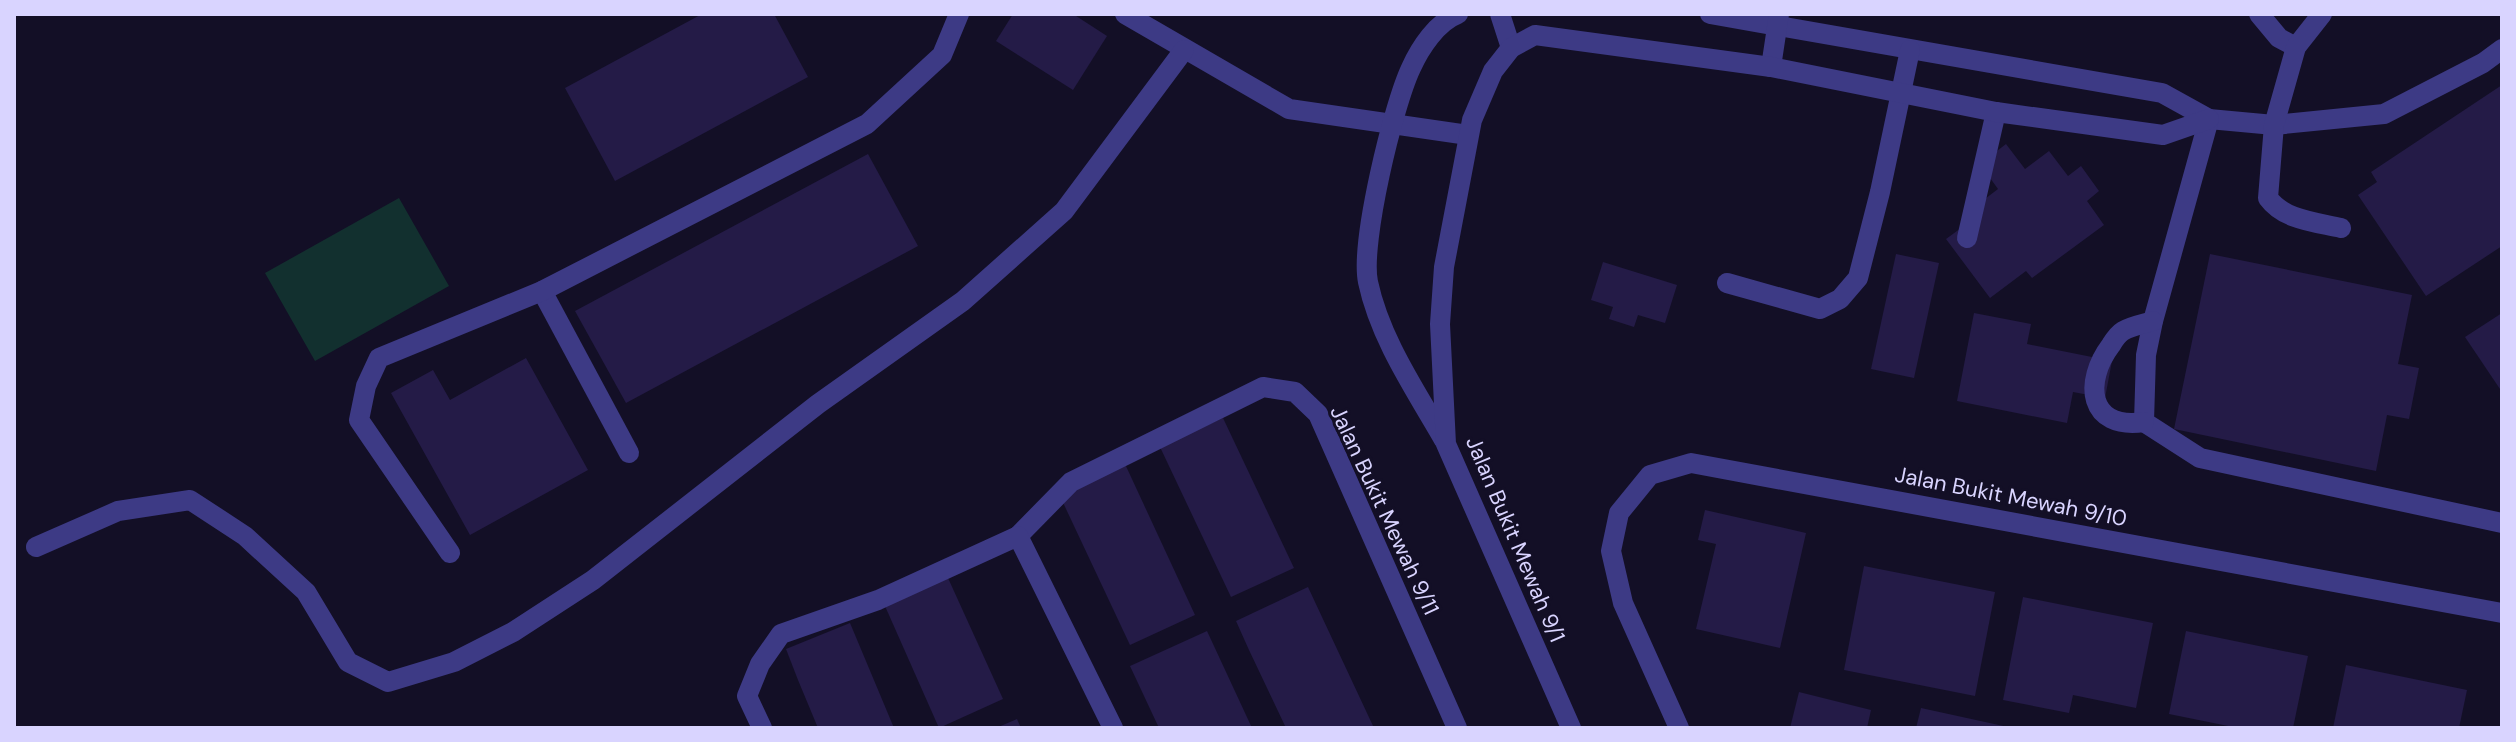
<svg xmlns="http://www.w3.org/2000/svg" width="2516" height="742" viewBox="0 0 2516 742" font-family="'DM Sans',sans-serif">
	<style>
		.green { fill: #12302f }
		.building { fill: #241b47 }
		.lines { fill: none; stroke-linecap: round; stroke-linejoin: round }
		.minor { stroke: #3d3a85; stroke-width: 20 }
		.labels { text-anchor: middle; stroke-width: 6; stroke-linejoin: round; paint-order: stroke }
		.street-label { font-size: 22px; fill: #d9d4ff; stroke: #130f26 }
	</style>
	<rect width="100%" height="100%" fill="#130f26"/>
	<polygon class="green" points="399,198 449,286 315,361 265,273"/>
	<g class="building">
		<polygon points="702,14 774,14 808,77 615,181 565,88"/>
		<polygon points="1013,14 1073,14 1107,36 1073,90 996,41"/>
		<polygon points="2502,85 2502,246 2426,296 2358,195 2377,182 2371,172"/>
		<polygon points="2006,144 2025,169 2049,151 2068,176 2081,166 2099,191 2087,201 2104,225 2032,278 2026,271 1990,298 1946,239 1983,212 1977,205 1998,189 1980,164"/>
		<polygon points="868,154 918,246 626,403 575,311"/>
		<polygon points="1896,254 1939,263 1914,378 1871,369"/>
		<polygon points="2210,254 2412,295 2398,364 2419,368 2409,419 2387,415 2376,471 2174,429"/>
		<polygon points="1603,262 1677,285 1665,323 1638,315 1634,327 1609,319 1613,307 1591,300"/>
		<polygon points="1974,313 2031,324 2027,344 2112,361 2105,398 2073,392 2067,423 1957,401"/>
		<polygon points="2502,313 2502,392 2465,337"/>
		<polygon points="526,358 588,470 470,535 391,393 433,370 450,400"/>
		<polygon points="1223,418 1294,568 1231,597 1160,447"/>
		<polygon points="1125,464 1195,615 1130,645 1059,494"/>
		<polygon points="1705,510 1806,533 1780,648 1696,629 1716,544 1698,540"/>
		<polygon points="1864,566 1995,592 1975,696 1844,670"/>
		<polygon points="948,578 1003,699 939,728 885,606"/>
		<polygon points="1308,587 1322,617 1374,728 1286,728 1249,650 1236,621"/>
		<polygon points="2023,597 2153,623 2136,708 2073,695 2069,713 2003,700"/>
		<polygon points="850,623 863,654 894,728 818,728 798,680 786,649"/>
		<polygon points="1207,631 1252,728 1159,728 1130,666"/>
		<polygon points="2186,631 2308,656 2293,728 2238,728 2169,714"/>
		<polygon points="2346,665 2467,690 2459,728 2333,728"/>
		<polygon points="1799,692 1871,710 1867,728 1790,728"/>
		<polygon points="1921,708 2008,727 2008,728 1916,728"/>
		<polygon points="1017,719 1021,728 996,728"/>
	</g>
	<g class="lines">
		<g class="minor">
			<polyline points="1125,14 1289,109 1468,135"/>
			<polyline points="1500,14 1511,48"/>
			<polyline points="1710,14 2162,93 2209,119 2274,125 2384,114 2483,63 2502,49"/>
			<polyline points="2259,14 2279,38 2296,47"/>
			<path d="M2322,14L2296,47L2274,125L2268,198C2284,220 2315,222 2341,228"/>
			<polyline points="1771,67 1779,14"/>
			<polyline points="2209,119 2153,321 2146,355 2144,422 2200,458 2502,523"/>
			<polyline points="1967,238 1996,112"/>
			<polyline points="1727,283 1820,309 1840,299 1858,278 1880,192 1910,50"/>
			<polyline points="542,291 629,453"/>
			<path d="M2144,422C2088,430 2083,382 2111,345C2114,340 2118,334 2123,331C2131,326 2143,324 2153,321"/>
			<path d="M1444,440C1416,391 1380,339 1368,282C1360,243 1393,106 1411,68C1420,48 1437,22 1458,14"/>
			<polyline points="1018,536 1071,482 1263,387 1295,392 1318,414 1457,728"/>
			<polyline points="36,547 118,511 190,500 245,536 306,592 348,662 388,682 454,662 513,632 593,580 818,404 963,301 1064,211 1184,50"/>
			<polyline points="450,553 359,420 366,386 379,358 542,291 867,124 942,55 959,14"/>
			<polyline points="762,728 747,696 760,664 781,634 878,600 1018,536 1113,728"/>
			<polyline points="1571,728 1446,444 1440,324 1444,267 1472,120 1493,71 1511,48 1535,35 1771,67 1996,112 2163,135 2209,119"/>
			<polyline points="1679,728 1623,603 1611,551 1619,513 1650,475 1691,463 2502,613"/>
		</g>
	</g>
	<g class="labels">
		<g class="street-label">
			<text transform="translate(2011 496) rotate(11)" y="8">Jalan Bukit Mewah 9/10</text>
			<text transform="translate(1385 510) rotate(65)" y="8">Jalan Bukit Mewah 9/11</text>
			<text transform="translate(1516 539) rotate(67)" y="8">Jalan Bukit Mewah 9/1</text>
		</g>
	</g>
	<rect width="2516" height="742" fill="none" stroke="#d9d4ff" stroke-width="32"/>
</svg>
